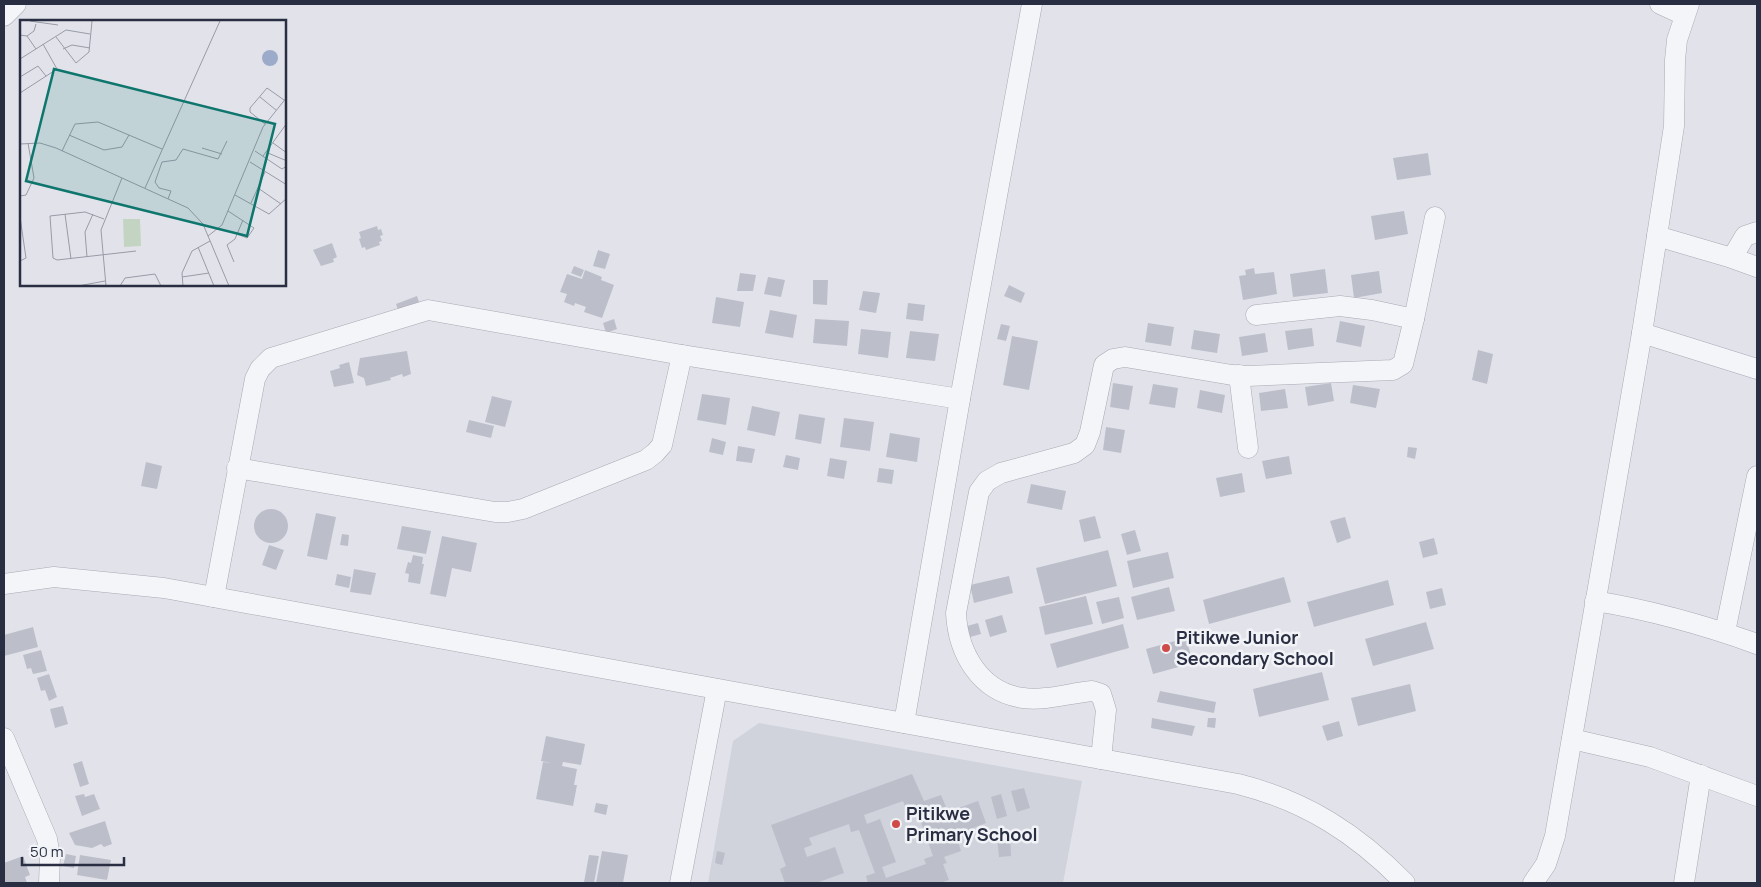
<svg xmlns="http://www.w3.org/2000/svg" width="1761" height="887" viewBox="0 0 1761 887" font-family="Manrope,sans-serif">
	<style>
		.built { fill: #d0d2dc }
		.building { fill: #bcbeca; fill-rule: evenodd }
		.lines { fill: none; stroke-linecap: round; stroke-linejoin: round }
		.minor-casing { stroke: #a7a9b4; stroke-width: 21 }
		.minor { stroke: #f4f5f8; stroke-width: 20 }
		.poi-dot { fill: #ce4b48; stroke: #f1f3f7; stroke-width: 2 }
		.labels { text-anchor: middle; stroke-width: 5; stroke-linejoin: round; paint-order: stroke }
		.poi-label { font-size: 18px; font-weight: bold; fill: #2a2e42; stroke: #f1f3f7; text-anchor: start }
		.inset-road { fill: none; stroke: #989ba7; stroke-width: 1 }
		.view { fill: #0f766e; fill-opacity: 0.15; stroke: #0f766e; stroke-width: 2.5 }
		.inset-edge { fill: none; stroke: #2a2e42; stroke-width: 2.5 }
	</style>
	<rect width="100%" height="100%" fill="#e2e3ea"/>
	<polygon class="built" points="759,723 1082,781 1063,883 708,883 733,741"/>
	<g class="building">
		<polygon points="1428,153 1431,175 1397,180 1393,158"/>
		<polygon points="1404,211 1408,234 1375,240 1371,216"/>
		<polygon points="377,226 378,230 381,229 383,235 380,236 382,241 379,242 380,245 366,250 365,247 362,248 359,239 361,238 359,232"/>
		<polygon points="332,243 337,257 333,259 334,262 321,266 313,250"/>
		<polygon points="598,250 610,254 605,269 593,266"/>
		<polygon points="574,266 584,270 581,277 571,273"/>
		<polygon points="1254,268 1255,274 1274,272 1277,294 1243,300 1239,276 1246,275 1245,270"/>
		<polygon points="1325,269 1328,293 1293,297 1290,274"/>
		<polygon points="585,270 602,277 601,280 614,285 602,318 584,312 586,307 575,303 574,306 564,302 567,294 560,292 567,274 582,279"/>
		<polygon points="1379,271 1382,293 1354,298 1351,275"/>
		<polygon points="740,273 756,275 753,291 737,291"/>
		<polygon points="768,277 785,280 781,297 764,294"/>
		<polygon points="813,280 828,280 827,305 813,304"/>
		<polygon points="1009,285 1025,293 1021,303 1004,296"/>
		<polygon points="863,291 880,293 876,313 859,310"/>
		<polygon points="417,296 419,302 398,310 396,304"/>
		<polygon points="716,297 744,302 740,327 712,323"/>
		<polygon points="908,303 925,305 923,321 906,319"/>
		<polygon points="770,310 797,315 793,338 765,333"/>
		<polygon points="614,319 617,329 606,333 603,323"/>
		<polygon points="815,319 849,321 847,346 813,343"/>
		<polygon points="1340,321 1365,326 1361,347 1336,342"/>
		<polygon points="1148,323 1174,327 1171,346 1145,342"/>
		<polygon points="1001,324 1010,326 1006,341 997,339"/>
		<polygon points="1312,328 1314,346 1288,350 1285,331"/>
		<polygon points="861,329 891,332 888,358 858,354"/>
		<polygon points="1194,330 1220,334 1217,353 1191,349"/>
		<polygon points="910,331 939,334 935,361 906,358"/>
		<polygon points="1265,333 1268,352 1242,356 1239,337"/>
		<polygon points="1012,336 1038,341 1029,390 1003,385"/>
		<polygon points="1478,350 1493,354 1487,384 1472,380"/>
		<polygon points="407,351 411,374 403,377 402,374 390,378 391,380 366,386 364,378 357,375 360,358"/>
		<polygon points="349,362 354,383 334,387 330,371 340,368 339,365"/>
		<polygon points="1113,383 1133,386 1129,410 1110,407"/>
		<polygon points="1331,383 1334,401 1308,406 1305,387"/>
		<polygon points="1153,384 1178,388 1175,408 1149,404"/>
		<polygon points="1353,385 1380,389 1376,408 1350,403"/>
		<polygon points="1285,389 1288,408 1261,411 1259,393"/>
		<polygon points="1200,390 1225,395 1222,413 1197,408"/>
		<polygon points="702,394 730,398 726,425 697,420"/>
		<polygon points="492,396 512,401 505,427 485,422"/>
		<polygon points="752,406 780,412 775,436 747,430"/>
		<polygon points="799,414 825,418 821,444 795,439"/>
		<polygon points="844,418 874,422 870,451 840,447"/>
		<polygon points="469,420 494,426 491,438 466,432"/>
		<polygon points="1106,427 1125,430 1121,453 1103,450"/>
		<polygon points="890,433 920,438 917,462 886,457"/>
		<polygon points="712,438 726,442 723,455 709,452"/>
		<polygon points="738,446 755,449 752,463 736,461"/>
		<polygon points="1408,447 1417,448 1415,459 1407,457"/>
		<polygon points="786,455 800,458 798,470 783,467"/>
		<polygon points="1289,456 1292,474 1266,479 1262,461"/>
		<polygon points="830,458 847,461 844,479 827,476"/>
		<polygon points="146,462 162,466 157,489 141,486"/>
		<polygon points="879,468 894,470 892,484 877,482"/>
		<polygon points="1242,473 1245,492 1220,497 1216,478"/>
		<polygon points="1031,484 1066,491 1062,510 1027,503"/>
		<circle cx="271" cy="526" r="17"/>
		<polygon points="316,513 336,517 327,560 307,556"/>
		<polygon points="1095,516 1101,538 1084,542 1079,520"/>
		<polygon points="1345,517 1351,538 1337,543 1330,521"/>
		<polygon points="402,526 431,531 426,554 397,549"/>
		<polygon points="1135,530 1141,551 1127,555 1121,534"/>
		<polygon points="342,534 349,535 348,546 340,545"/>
		<polygon points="442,536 477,543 471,572 452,568 446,597 430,594"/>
		<polygon points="1434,538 1438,554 1423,558 1419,542"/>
		<polygon points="269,545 284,550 276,570 262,565"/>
		<polygon points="1108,550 1117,586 1045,604 1036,568"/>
		<polygon points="1168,552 1174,578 1133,588 1127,561"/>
		<polygon points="413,555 423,557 422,564 424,564 420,584 408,582 409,574 405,573 408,562 411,563"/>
		<polygon points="354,569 376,573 371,595 350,592"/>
		<polygon points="337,574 351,577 349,588 335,585"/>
		<polygon points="1009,576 1013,593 974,603 970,585"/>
		<polygon points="1284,577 1291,602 1209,624 1203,600"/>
		<polygon points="1388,580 1394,605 1314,627 1307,602"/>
		<polygon points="1169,587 1175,611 1137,620 1131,597"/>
		<polygon points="1442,588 1446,605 1430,609 1426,592"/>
		<polygon points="1086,596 1093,624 1045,635 1039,607"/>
		<polygon points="1119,597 1124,618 1102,624 1096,602"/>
		<polygon points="1002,615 1007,632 990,637 985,620"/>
		<polygon points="1426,622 1434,649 1373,666 1365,639"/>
		<polygon points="978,623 981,634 970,637 967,626"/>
		<polygon points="1123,624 1129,648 1057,668 1050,644"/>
		<polygon points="33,627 38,647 4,656 4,635"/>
		<polygon points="1186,638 1193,663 1153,674 1146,649"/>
		<polygon points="41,650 47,671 33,674 31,668 27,669 23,655"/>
		<polygon points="1322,672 1329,700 1259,717 1253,689"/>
		<polygon points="49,674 57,697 49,701 45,690 41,691 37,678"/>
		<polygon points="1410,684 1416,711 1358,726 1351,698"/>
		<polygon points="1160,691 1216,702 1214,713 1157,702"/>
		<polygon points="63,706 68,724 55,728 50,709"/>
		<polygon points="1152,718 1195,726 1192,736 1151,728"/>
		<polygon points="1208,718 1216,718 1215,728 1207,727"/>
		<polygon points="1339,721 1343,736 1327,741 1322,726"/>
		<polygon points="546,736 585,744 581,765 563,762 562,766 577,769 574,785 577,785 573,806 536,799 543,762 552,763 541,761"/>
		<polygon points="82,761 89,784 80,787 73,764"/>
		<path d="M912,774L924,801L941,795L948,812L978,801L986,823L956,835L961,851L944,857L947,863L943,864L949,880L940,883H868L866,876L875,873L859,830L851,832L849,824L809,838L812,845L804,848L807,857L835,847L844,873L816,883H785L780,869L786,866L771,825ZM903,801L907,811L916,808L933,856L924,859L926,864L886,878L882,867L896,862L880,819L867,824L864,815Z"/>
		<polygon points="1024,788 1030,808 1017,812 1011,791"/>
		<polygon points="84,794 85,797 94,794 100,809 82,816 75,796"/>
		<polygon points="1001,794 1007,816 997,819 991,797"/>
		<polygon points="596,803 608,805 606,815 594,812"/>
		<polygon points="105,821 112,844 104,847 101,844 92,848 75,845 69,833"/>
		<polygon points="1010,835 1011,856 999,857 997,836"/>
		<polygon points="602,851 628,855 623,883 596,883"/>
		<polygon points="717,851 725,853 722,865 715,863"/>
		<polygon points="66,854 76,856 74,868 63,866"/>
		<polygon points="80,855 111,860 107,880 77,875"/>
		<polygon points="589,855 599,856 594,883 584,882"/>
		<polygon points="23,856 30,875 25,877 27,883 4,883 4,863"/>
	</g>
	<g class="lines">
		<defs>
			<g id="minor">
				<polyline points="1660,4 1684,15"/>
				<polyline points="4,16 16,4"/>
				<polyline points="1657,236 1732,258 1757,267"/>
				<polyline points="1732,258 1745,236 1757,232"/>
				<polyline points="1256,315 1340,306 1372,310 1414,319"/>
				<polyline points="1642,333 1757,369"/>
				<polyline points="1239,375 1248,448"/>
				<polyline points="237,468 495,512 508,512 523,509 646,460 655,453 662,445 682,355"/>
				<path d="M4,584L54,577L164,588L1238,784C1306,801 1357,834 1405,883"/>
				<polyline points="214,597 255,379 260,369 271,358 428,310 682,355 960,399"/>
				<path d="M1595,601C1650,610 1704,625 1757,644"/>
				<polyline points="1725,632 1757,476"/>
				<polyline points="904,723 960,399 1032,4"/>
				<polyline points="4,738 47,839 50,857 49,883"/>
				<polyline points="1572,739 1650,757 1757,796"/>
				<path d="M1101,759L1106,710L1101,694L1092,691C1070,693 1046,701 1023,698C980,692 958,653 956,613L979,492L987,481L1001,473L1074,453L1085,445L1090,432L1104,365L1113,359L1125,357L1232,375L1248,376L1393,370L1403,364L1414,319L1435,217"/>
				<polyline points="680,883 717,689"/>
				<polyline points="1533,883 1546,864 1555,836 1642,333 1674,126 1675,60 1677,40 1689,4"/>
				<polyline points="1684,883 1701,775"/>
			</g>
		</defs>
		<use href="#minor" class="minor-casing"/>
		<use href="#minor" class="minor"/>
	</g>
	<g class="poi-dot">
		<circle cx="1166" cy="648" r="5"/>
		<circle cx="896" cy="824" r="5"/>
	</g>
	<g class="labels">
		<g class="poi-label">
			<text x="1176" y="644">Pitikwe Junior<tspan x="1176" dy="21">Secondary School</tspan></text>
			<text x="906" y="820">Pitikwe<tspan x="906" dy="21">Primary School</tspan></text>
		</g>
	</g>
	<g transform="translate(20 20)">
		<rect width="266" height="266" fill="#e2e3ea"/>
		<path d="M103,199H120L121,226L104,227Z" fill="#c4d4c3"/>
		<path d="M242 38a8 8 0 1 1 16 0a8 8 0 1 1-16 0Z" fill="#9dabca"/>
		<path class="inset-road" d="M10,1L38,5M0,15L7,16L16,29M7,16L14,11L16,4M36,17L56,43L69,32L72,1M43,29L52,25L70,28M0,39L46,10L70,14M0,57L18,46L26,56M0,73L37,49L23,24M240,77L256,90M245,104L230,92V88L247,68L264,80M49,115L84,130L102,127L109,115M253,123L267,133M0,124L20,123L36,128L168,188L183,204L209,266M182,128L202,134M42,131L55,104L78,102L142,129M235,131L262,149L267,146M248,133L267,141M243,136L267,103M230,142L267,165M125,168L200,1M238,168L261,184M215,175L249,194L267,178M0,176L6,175L14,158L8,123M148,179L151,171L139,168L135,162L142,142L156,140L163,129L198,139L207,121M231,183L245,152M208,191L234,208L227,218L217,214M45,194L51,239M0,197L6,238L0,241M84,199L65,192L30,196L33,238L37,240L116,231M188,216L202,205L243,107L267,77M178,227L194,266M67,237L65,212L73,194M214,242L207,225L215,219L223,200M162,257L189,253M58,266L85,261M86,266L81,210L102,158M100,266L105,258L135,254L141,266M163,266L162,253L172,231L190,221"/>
		<path class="view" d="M34,49L255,104L227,216L6,161Z"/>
		<rect width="266" height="266" class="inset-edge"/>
	</g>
	<rect width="1761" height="887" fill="none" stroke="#2a2e42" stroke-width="10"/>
	<path d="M22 857v8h102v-8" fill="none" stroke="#2a2e42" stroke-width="2.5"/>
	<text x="30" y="857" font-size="15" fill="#2a2e42" stroke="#f1f3f7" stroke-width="4" paint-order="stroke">50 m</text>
</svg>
